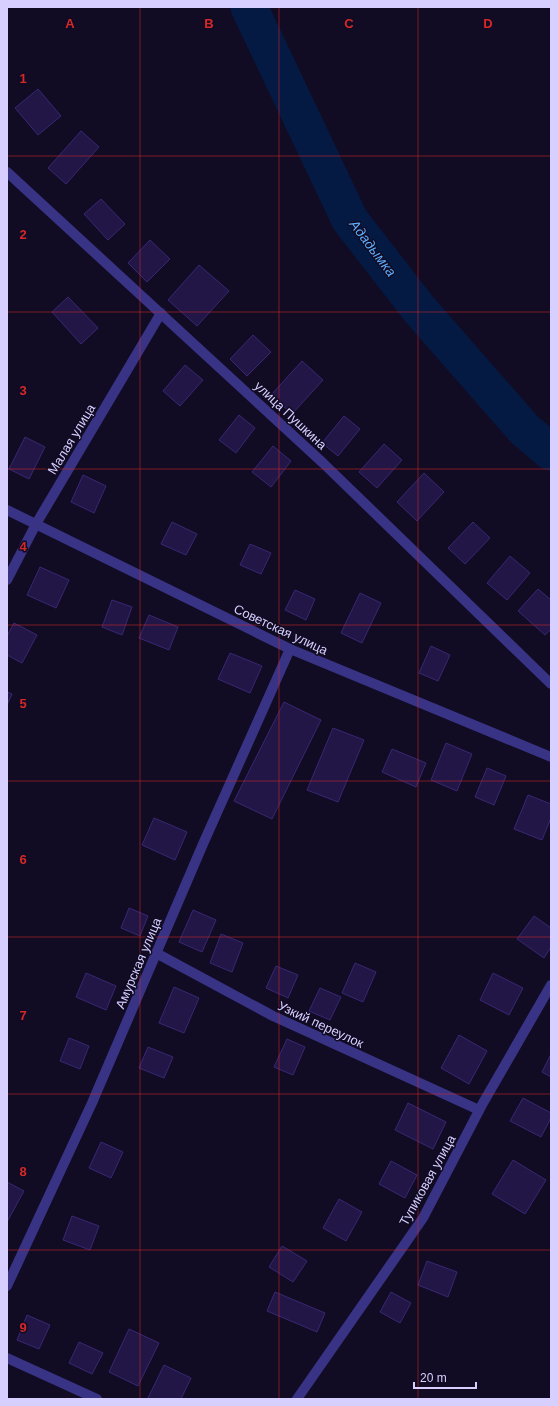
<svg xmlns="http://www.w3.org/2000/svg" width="558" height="1406" viewBox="0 0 558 1406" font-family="Arial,sans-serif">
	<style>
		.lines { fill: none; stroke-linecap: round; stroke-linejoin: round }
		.river { stroke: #051a43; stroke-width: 37 }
		.building { fill: #221646; stroke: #392774 }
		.minor { stroke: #393386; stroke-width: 10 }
		.grid { fill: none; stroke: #d62828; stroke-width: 1; stroke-opacity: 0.55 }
		.labels { text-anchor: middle; stroke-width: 3; stroke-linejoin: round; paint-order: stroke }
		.street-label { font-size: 13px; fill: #d6cfff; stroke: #110c24 }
		.water-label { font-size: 14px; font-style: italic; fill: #5daeff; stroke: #110c24 }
		.grid-label { font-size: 13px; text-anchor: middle; font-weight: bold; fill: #d62828; stroke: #110c24; stroke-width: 3; stroke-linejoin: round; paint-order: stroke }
	</style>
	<rect width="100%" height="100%" fill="#110c24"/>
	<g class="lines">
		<polyline class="river" points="249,7 350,220 419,309 524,429 551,452"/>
	</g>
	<g class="building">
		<polygon points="38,89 61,116 38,135 15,108"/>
		<polygon points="81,131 99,147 66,184 48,168"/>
		<polygon points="101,199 125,224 108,240 84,214"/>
		<polygon points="150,240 170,259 147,282 128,263"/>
		<polygon points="199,265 229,291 197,326 168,300"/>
		<polygon points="68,297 98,328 81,344 52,312"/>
		<polygon points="253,335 271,352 247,376 230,359"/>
		<polygon points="302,361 323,380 292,414 271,395"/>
		<polygon points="185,365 203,380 180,406 163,391"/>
		<polygon points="239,415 255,428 236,453 219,440"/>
		<polygon points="344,416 360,429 338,456 322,443"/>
		<polygon points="25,437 45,447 29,479 9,469"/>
		<polygon points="384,444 402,460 377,488 359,472"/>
		<polygon points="273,446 291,461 271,487 252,472"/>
		<polygon points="424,473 444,492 417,521 397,502"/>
		<polygon points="83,475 106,486 94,513 71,502"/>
		<polygon points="172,522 197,534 186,555 161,544"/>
		<polygon points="473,522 490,538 465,564 448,548"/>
		<polygon points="250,544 271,553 261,574 240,565"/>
		<polygon points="510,556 530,573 507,600 487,583"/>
		<polygon points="40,567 69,580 56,608 27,595"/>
		<polygon points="538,589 551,600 551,629 545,635 518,611"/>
		<polygon points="295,590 315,599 306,620 285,610"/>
		<polygon points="360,593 381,603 362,643 341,633"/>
		<polygon points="112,600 132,607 122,635 102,627"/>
		<polygon points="149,615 178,627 169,650 139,638"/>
		<polygon points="14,623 37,635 22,663 7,655 7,636"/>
		<polygon points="431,646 450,655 438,681 419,673"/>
		<polygon points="230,653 262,666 250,693 218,679"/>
		<polygon points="7,692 12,694 7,705"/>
		<polygon points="284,702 321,720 272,819 234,801"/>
		<polygon points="333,728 364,740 338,802 307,790"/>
		<polygon points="446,743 472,754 457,791 431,780"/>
		<polygon points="392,749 426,763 416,787 382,772"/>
		<polygon points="487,768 506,776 494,805 475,797"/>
		<polygon points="528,795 551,804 551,818 542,840 514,829"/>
		<polygon points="154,818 187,832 175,860 142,845"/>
		<polygon points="129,908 148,916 140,936 121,928"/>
		<polygon points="193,910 216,920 202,952 179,942"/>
		<polygon points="534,916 551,928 551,947 544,958 517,939"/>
		<polygon points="221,934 243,943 232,972 210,963"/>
		<polygon points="355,963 376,972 363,1002 342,993"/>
		<polygon points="276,966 298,975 288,998 266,988"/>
		<polygon points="86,973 116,986 106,1010 76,997"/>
		<polygon points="493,973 523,988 509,1015 480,1000"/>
		<polygon points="174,987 199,998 184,1033 159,1023"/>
		<polygon points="320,988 341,997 330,1020 309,1011"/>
		<polygon points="459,1035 487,1051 469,1084 441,1068"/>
		<polygon points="69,1038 89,1046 80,1069 60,1061"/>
		<polygon points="287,1039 305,1047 293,1075 274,1067"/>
		<polygon points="148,1047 173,1057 164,1078 139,1068"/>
		<polygon points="551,1054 551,1077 542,1072"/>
		<polygon points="523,1098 551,1113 551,1118 541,1137 510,1121"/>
		<polygon points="408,1103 446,1122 433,1149 395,1130"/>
		<polygon points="101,1142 123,1152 111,1178 89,1168"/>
		<polygon points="513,1160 546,1180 525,1214 492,1194"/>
		<polygon points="391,1161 417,1175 405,1198 379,1184"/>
		<polygon points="7,1182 24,1191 7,1222"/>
		<polygon points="339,1199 362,1212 346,1241 323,1228"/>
		<polygon points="72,1216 99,1226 90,1250 63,1240"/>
		<polygon points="282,1246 307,1261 293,1282 269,1267"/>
		<polygon points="427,1261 457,1272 448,1297 418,1285"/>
		<polygon points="275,1292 325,1313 317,1332 267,1311"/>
		<polygon points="391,1292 411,1303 400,1323 380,1312"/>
		<polygon points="27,1315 50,1325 39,1349 17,1340"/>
		<polygon points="129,1329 159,1343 138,1386 109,1372"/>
		<polygon points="79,1342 103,1353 92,1374 69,1363"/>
		<polygon points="164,1365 191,1378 181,1399 151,1399 148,1398"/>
	</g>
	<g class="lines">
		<g class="minor">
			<polyline points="7,172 323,463 551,684"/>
			<polyline points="7,510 290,649 551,757"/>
			<polyline points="7,580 36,524 161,313"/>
			<polyline points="156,953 273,1016 479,1110"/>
			<polyline points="7,1286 92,1103 203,844 290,649"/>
			<polyline points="7,1358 97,1399"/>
			<polyline points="297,1399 423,1218 483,1103 551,985"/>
		</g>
	</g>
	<path class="grid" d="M140,7V1399M279,7V1399M418,7V1399M7,156H551M7,312H551M7,469H551M7,625H551M7,781H551M7,937H551M7,1094H551M7,1250H551"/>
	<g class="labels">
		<g class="street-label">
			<text transform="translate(291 415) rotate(43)" y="5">улица Пушкина</text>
			<text transform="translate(71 439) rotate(-59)" y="5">Малая улица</text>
			<text transform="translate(281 629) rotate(25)" y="5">Советская улица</text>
			<text transform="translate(138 963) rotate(-67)" y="5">Амурская улица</text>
			<text transform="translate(321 1024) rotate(25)" y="5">Узкий переулок</text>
			<text transform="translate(427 1180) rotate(-61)" y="5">Тупиковая улица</text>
		</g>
		<g class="water-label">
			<text transform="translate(373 248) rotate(53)" y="5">Ададымка</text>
		</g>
	</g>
	<g class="grid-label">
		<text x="70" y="28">A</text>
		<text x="209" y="28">B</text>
		<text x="349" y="28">C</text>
		<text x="488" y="28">D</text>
		<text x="23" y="83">1</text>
		<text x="23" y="239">2</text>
		<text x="23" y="395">3</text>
		<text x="23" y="551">4</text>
		<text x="23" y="708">5</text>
		<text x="23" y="864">6</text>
		<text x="23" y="1020">7</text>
		<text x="23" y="1176">8</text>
		<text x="23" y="1332">9</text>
	</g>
	<rect width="558" height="1406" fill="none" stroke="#d6cfff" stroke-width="16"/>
	<path d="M414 1382v6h62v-6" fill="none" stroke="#d6cfff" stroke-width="2"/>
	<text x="420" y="1382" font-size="12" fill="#d6cfff" stroke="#110c24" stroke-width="3" paint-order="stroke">20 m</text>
</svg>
